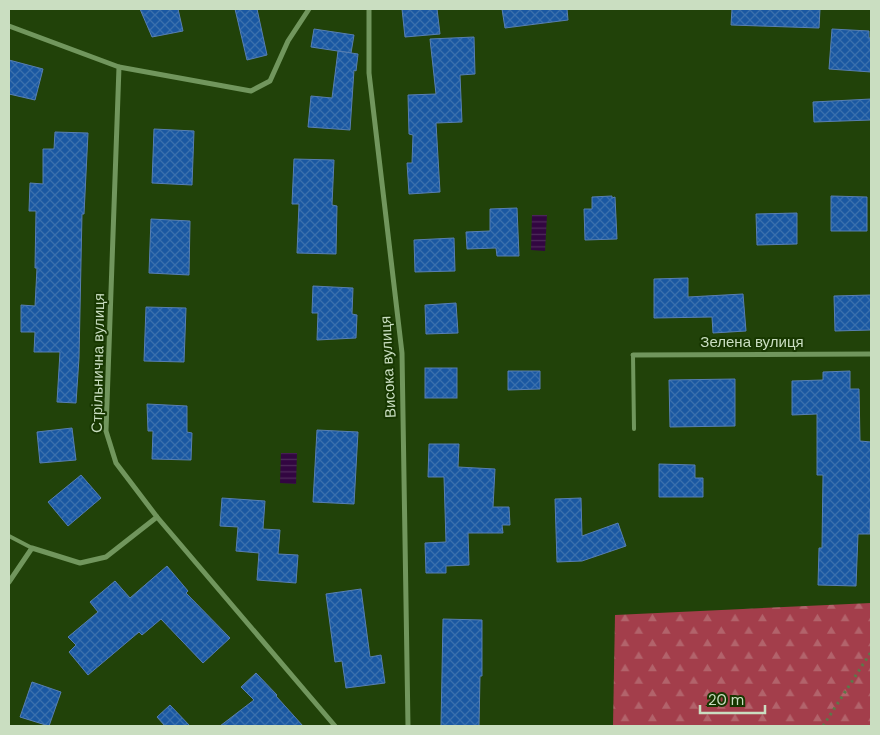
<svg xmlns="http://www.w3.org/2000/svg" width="880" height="735" viewBox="0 0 880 735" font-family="'DM Sans',sans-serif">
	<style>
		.forest { fill: url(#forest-firs) }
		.water { fill: url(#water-rules) }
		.building { fill: url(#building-cross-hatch); stroke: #577fb2 }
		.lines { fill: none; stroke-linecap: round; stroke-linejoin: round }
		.path { stroke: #5c7849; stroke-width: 3; stroke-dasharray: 2.5 4; stroke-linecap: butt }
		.service { stroke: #71965d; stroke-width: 4 }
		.minor { stroke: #71965d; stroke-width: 5 }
		.labels { text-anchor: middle; stroke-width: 4; stroke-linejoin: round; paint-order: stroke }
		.street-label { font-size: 15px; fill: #cadec1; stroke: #173700 }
	</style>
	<defs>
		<pattern id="forest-firs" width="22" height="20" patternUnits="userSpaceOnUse" patternTransform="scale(1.25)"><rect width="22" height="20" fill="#a33e4b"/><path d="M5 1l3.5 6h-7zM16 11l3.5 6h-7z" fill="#b2636b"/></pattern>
		<pattern id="water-rules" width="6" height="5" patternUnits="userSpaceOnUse" patternTransform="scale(1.25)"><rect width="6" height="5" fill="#320641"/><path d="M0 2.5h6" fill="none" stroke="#4e2a5b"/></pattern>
		<pattern id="building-cross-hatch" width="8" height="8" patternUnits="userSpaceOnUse" patternTransform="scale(1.25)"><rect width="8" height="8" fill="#1a58a2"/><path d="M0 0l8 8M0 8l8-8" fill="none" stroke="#3a70ad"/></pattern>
	</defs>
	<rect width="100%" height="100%" fill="#214209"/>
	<polygon class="forest" points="871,603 871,726 613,726 615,615"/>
	<g class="water">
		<polygon points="532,215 547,215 545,251 531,250"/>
		<polygon points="281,453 297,453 296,484 280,483"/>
	</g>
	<g class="building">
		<polygon points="140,9 178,9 183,31 152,37"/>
		<polygon points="235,9 257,9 267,55 247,60"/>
		<polygon points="402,9 437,9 440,34 405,37"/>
		<polygon points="502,9 567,9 568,20 505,28"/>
		<polygon points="732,9 820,9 819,28 731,25"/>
		<polygon points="314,29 354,35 351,53 311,47"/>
		<polygon points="832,29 869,31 869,38 871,38 871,72 829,69"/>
		<polygon points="474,37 475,74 460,75 462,122 436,123 440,192 409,194 407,163 412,163 413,135 409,134 408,95 436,94 430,39"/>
		<polygon points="338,51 358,54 356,71 354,70 350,130 308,127 311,96 332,98"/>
		<polygon points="9,60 43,69 35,100 9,94"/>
		<polygon points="871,99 871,120 814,122 813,102"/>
		<polygon points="154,129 194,131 192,185 152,183"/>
		<polygon points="55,132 88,133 84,214 82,214 79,358 76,403 57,402 60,352 34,352 35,332 21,332 21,305 35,306 37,268 35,268 36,211 29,211 30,183 43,184 43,149 54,149"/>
		<polygon points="294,159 334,160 332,205 337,206 336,254 297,253 299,204 292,204"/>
		<polygon points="612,196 612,198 615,197 617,239 585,240 584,209 592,209 592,197"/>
		<polygon points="831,196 867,197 867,231 831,231"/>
		<polygon points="517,208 519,256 497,256 496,248 467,249 466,232 490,231 490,209"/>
		<polygon points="797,213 797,244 757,245 756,214"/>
		<polygon points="151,219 190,221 189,275 149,273"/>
		<polygon points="454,238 455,271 415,272 414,240"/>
		<polygon points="688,278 688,297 743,294 746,331 713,333 712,317 654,318 654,279"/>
		<polygon points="313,286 353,288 352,314 357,315 356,338 317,340 318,313 312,313"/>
		<polygon points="871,295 871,330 835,331 834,296"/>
		<polygon points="456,303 458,333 426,334 425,305"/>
		<polygon points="146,307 186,308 184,362 144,361"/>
		<rect x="425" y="368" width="32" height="30"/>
		<polygon points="508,371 540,371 540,389 508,390"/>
		<polygon points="850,371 850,389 859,389 860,441 871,442 871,509 870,509 870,534 858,534 856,586 818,585 819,548 822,548 823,475 817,475 817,414 792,415 792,381 823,380 823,372"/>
		<polygon points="735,379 735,426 670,427 669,380"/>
		<polygon points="147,404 187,406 187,432 192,433 191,460 152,459 153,431 148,431"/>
		<polygon points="72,428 76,460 40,463 37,432"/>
		<polygon points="317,430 358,432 354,504 313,502"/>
		<polygon points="429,444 459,444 458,467 495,469 493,507 509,507 510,525 502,525 503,533 468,533 469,565 446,566 446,573 426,573 425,543 446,542 444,477 428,477"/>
		<polygon points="659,464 695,465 695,478 703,478 703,497 659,497"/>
		<polygon points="81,475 101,498 68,526 48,502"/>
		<polygon points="222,498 265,501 263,529 280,530 278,554 298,555 296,583 257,580 259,553 236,551 238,527 220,526"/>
		<polygon points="581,498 582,536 618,523 626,546 582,561 557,562 555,499"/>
		<polygon points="167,566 188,591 186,593 230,638 203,663 161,619 142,635 139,632 88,675 69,652 76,645 68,637 98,612 90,602 115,581 130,598"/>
		<polygon points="361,589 370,657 381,655 385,683 346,688 342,661 335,662 326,594"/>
		<polygon points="443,619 482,620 482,676 480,676 479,726 441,726"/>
		<polygon points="256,673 277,695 276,696 303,726 220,726 254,700 241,687"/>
		<polygon points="32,682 61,692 49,726 20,717"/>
		<polygon points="170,705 190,726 165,726 157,717"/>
	</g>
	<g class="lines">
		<polyline class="path" points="823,726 871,652"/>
		<g class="service">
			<polyline points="633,355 634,429"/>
			<polyline points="9,536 32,548"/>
		</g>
		<g class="minor">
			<polyline points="369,9 369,73 402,353 408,726"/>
			<polyline points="9,26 119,67 106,431 116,463 157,517 335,726"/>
			<polyline points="119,67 251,91 270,81 288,41 309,9"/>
			<polyline points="633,355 871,354"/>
			<polyline points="9,582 32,548 80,563 106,557 157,517"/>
		</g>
	</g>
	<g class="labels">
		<g class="street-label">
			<text x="752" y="347">Зелена вулиця</text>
			<text transform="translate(98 363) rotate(-89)" y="5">Стрільнична вулиця</text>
			<text transform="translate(388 367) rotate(-93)" y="5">Висока вулиця</text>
		</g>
	</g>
	<rect width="880" height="735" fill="none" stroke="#cadec1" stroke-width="20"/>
	<path d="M700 705v8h65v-8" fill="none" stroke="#cadec1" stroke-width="2.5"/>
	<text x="708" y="705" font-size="15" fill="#cadec1" stroke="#173700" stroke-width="4" paint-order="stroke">20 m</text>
</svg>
